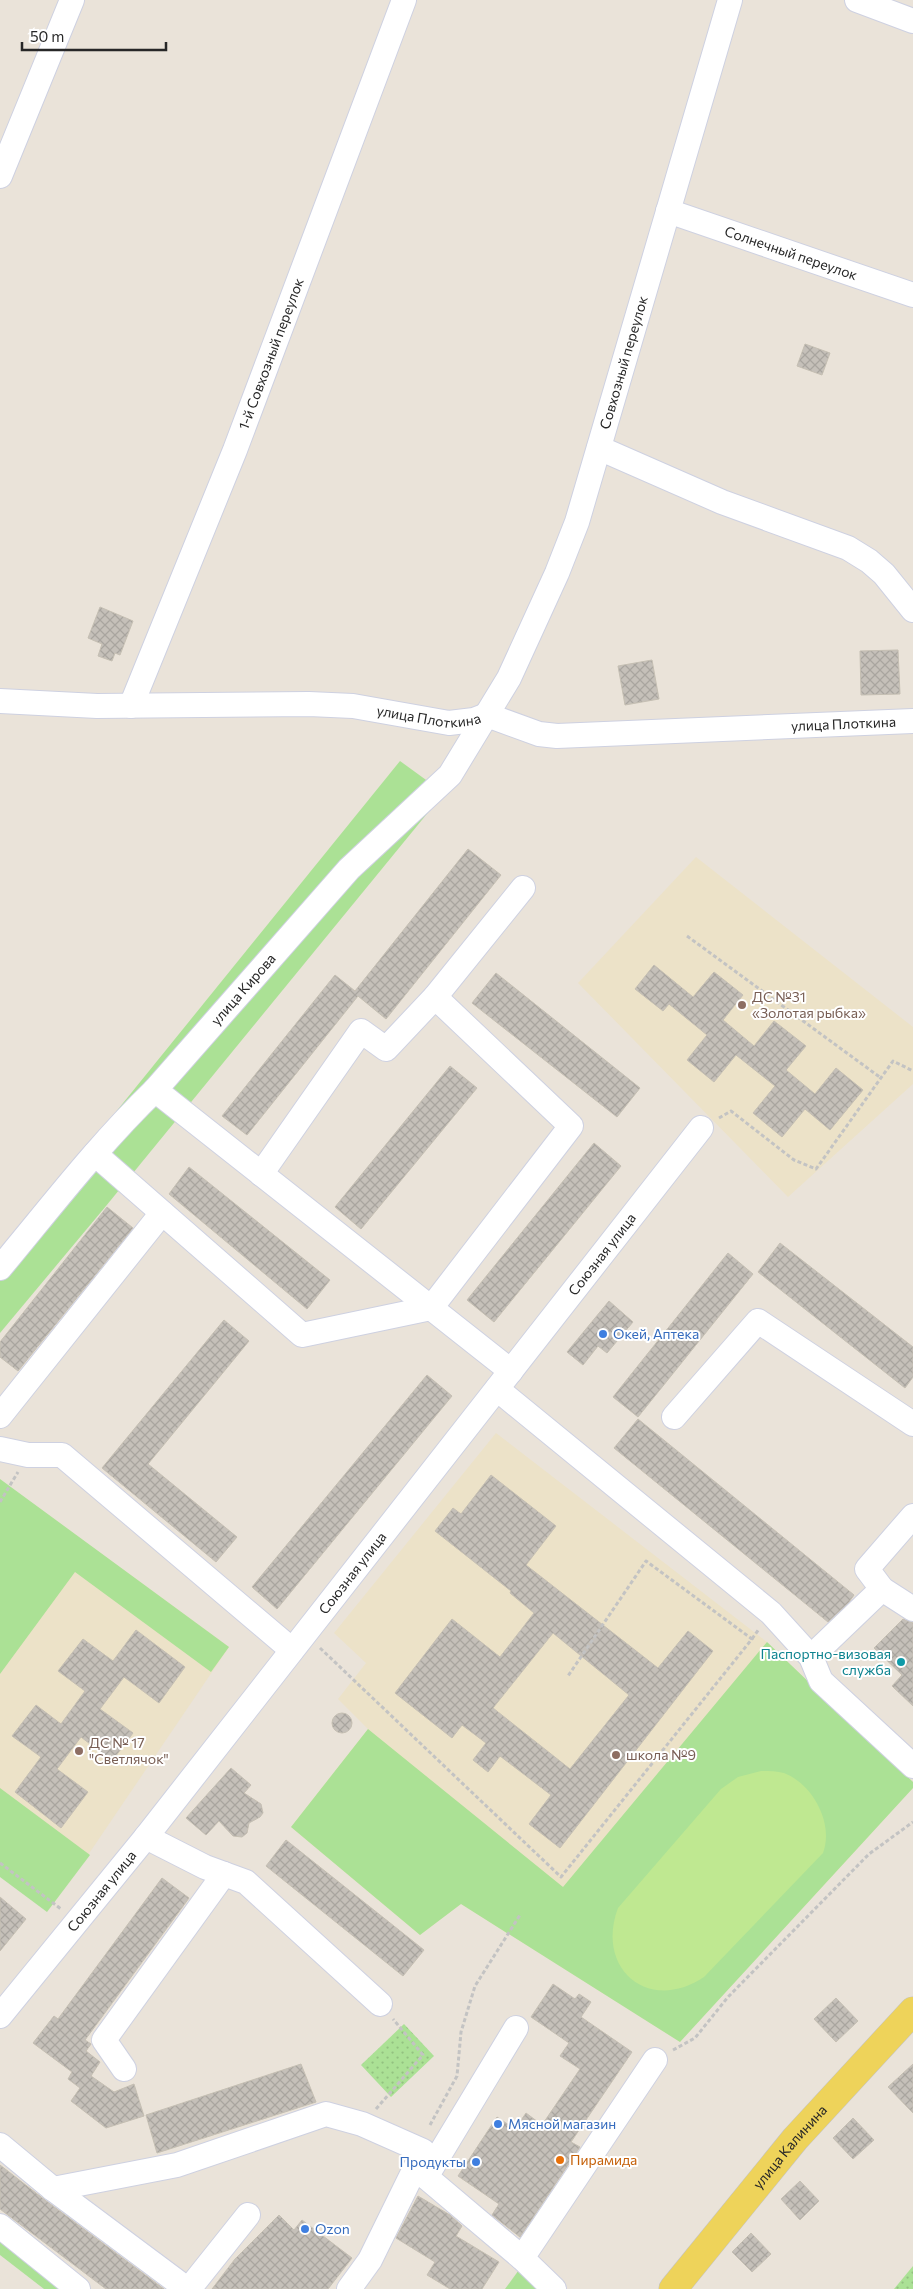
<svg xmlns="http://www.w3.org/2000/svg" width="913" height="2289" viewBox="0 0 913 2289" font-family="Commissioner,sans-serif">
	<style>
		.education { fill: #ece2c8 }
		.grass { fill: #abe195 }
		.park { fill: url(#park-dots) }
		.pitch { fill: #bfe891 }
		.building { fill: url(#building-cross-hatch); stroke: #c5bfb3; fill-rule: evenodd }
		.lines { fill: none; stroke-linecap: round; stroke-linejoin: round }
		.minor-casing { stroke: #ced1e1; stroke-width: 26 }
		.major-casing { stroke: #c3c3c3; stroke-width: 29 }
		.path { stroke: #c3c3c3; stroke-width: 3; stroke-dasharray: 4 2.5; stroke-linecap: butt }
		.minor { stroke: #fff; stroke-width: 24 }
		.major { stroke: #eed35a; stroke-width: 28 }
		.education-dot { fill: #8d6e63; stroke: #fff; stroke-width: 2 }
		.shop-dot { fill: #3f7fe0; stroke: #fff; stroke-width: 2 }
		.culture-dot { fill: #0f9aa8; stroke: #fff; stroke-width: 2 }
		.food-dot { fill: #e8710a; stroke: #fff; stroke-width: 2 }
		.labels { text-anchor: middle; stroke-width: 4; stroke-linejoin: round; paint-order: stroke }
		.street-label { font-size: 14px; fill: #272727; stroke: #fff }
		.education-label { font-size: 14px; fill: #785e54; stroke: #fff; text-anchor: start }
		.shop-label { font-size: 14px; fill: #366cbe; stroke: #fff; text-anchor: start }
		.culture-label { font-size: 14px; fill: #0d838f; stroke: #fff; text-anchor: end }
		.food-label { font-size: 14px; fill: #c56008; stroke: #fff; text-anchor: start }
	</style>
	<defs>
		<pattern id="park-dots" width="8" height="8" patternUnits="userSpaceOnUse" patternTransform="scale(1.25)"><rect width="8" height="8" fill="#abe195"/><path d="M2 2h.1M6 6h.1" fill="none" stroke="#93c180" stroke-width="1.8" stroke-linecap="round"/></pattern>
		<pattern id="building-cross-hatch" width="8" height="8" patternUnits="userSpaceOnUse" patternTransform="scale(1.25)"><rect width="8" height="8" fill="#c5c0b9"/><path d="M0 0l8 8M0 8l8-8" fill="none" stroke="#a9a59f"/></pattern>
	</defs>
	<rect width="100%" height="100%" fill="#eae3d9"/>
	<g class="education">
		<polygon points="696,857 913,1027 913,1084 788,1197 578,983"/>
		<polygon points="496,1433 767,1642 913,1782 913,1788 680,2042 461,1904 420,1935 291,1827 368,1729 338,1699 366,1663 334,1633"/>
		<polygon points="39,1508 229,1647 69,1883 0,1829 0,1565"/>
	</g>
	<g class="grass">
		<polygon points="400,761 444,793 106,1206 0,1333 0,1255"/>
		<polygon points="0,1479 229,1647 211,1672 75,1572 0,1674"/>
		<polygon points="767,1642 913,1782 913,1788 680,2042 461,1904 420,1935 291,1827 368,1729 563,1887"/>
		<polygon points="0,1788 90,1855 47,1912 0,1877"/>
		<polygon points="0,2237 60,2289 44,2289 0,2255"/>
		<polygon points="521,2267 543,2289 505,2289"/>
	</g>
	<g class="park">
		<polygon points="404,2024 434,2056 391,2097 361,2065"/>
		<polygon points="913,2266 913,2289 894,2289"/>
	</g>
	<path class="pitch" d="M761,1771C769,1771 777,1771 784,1773C813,1784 834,1824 823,1853L704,1977C649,2014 595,1969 618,1908L721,1789L738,1777Z"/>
	<g class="building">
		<polygon points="805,344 830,353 822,375 797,366"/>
		<polygon points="100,607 133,621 120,655 115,653 112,661 98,656 102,644 88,638"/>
		<polygon points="898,650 900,694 861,695 860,651"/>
		<polygon points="652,660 659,699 625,705 618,666"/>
		<polygon points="468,849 501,875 386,1019 358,996 247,1135 222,1116 335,975 355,991"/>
		<polygon points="654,965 693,997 714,972 743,995 723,1020 754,1046 774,1021 806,1046 786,1070 815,1094 836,1068 863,1090 830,1130 805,1109 782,1137 753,1113 775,1086 736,1055 714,1082 687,1060 707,1035 669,1004 663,1011 635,989"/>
		<polygon points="496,973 640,1088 617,1117 472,1003"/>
		<polygon points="450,1066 477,1088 361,1229 335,1207"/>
		<polygon points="594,1143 621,1166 494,1322 467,1300"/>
		<polygon points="189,1167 330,1280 307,1309 169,1194"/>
		<polygon points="107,1207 133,1228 18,1371 0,1357 0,1342"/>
		<polygon points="780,1243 913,1347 913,1377 905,1388 758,1272"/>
		<polygon points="728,1253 753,1274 638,1417 613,1397"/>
		<polygon points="609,1301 633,1322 607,1353 598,1346 583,1365 567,1352"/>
		<polygon points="224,1320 249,1341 148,1464 237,1537 216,1562 102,1468"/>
		<polygon points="427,1375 452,1396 277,1609 252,1587"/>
		<polygon points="638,1419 854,1595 849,1602 828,1622 614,1448"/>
		<path d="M491,1475L556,1526L526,1565L658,1668L688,1631L713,1651L560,1848L529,1824L551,1795L500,1756L488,1772L473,1760L486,1743L462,1725L452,1738L395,1693L452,1619L500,1657L534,1613L510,1593L511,1591L435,1531L453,1508L461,1514ZM553,1633L629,1695L570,1769L493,1708Z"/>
		<polygon points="903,1619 913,1623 913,1706 892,1686 902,1675 874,1648"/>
		<polygon points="136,1630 185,1667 159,1703 124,1677 100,1709 133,1733 112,1761 81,1737 57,1769 88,1792 61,1828 15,1792 41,1757 12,1736 36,1705 61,1724 85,1691 58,1671 83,1639 113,1661"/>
		<circle cx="342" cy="1723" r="10"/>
		<polygon points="231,1768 251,1785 244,1793 261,1804 263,1813 260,1817 249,1823 247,1833 242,1837 233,1836 219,1821 206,1835 186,1818"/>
		<polygon points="286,1840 424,1950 403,1976 266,1866"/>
		<polygon points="162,1878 189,1898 85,2040 91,2044 86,2051 100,2062 91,2076 114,2092 134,2084 144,2116 106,2128 71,2101 80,2088 68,2079 72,2072 33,2043 54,2016 58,2019"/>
		<polygon points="0,1897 26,1919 0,1951"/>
		<polygon points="553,1984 575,1999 579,1994 591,2002 581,2017 632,2052 571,2142 580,2147 520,2237 492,2215 499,2204 458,2176 497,2117 515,2129 526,2113 542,2125 580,2069 560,2056 569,2043 531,2017"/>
		<polygon points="836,1998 858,2021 836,2042 814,2019"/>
		<polygon points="301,2064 316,2102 157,2153 146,2115"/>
		<polygon points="913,2064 913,2113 888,2087"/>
		<polygon points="853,2118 874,2140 853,2159 833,2138"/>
		<polygon points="0,2165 45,2200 164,2289 106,2289 0,2209"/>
		<polygon points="800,2181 819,2201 800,2220 781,2199"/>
		<polygon points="418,2196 450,2215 462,2226 456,2236 499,2262 482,2289 450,2289 427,2275 435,2262 396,2238"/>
		<polygon points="279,2215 294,2230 302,2220 352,2258 328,2289 212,2289 235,2259"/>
		<polygon points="751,2233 771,2254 752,2272 732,2252"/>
	</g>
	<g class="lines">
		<defs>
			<g id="minor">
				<polyline points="857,0 913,21"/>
				<polyline points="0,176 72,0"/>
				<path id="s1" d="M668,211L913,295"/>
				<polyline points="599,448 722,502 848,548 869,561 884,574 913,610"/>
				<path id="s2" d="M0,701L97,706L309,704L353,706L449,723L474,720L487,715L539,734L557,736L913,721"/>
				<path id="s3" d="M131,706L235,450L404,0"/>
				<polyline points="435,997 523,888"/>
				<polyline points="155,1090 511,1371"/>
				<polyline points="95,1154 302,1335 431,1308 571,1126 435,997 386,1049 361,1031 261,1174"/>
				<path id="s4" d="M0,1268C50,1208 98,1145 155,1090L349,869L450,775L509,678L557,573L577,522L730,0"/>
				<polyline points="497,1389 771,1613 811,1657 821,1681 913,1766"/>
				<polyline points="0,1416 162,1213"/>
				<polyline points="674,1417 758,1321 913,1424"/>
				<polyline points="0,1449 28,1455 62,1455 292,1650"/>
				<polyline points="913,1516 867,1569 882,1589 913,1609"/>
				<polyline points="811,1657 882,1589"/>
				<polyline points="146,1837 205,1867 246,1882 380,2004"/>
				<path id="s5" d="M0,2016L146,1837L701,1128"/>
				<polyline points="124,2069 104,2040 224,1874"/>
				<polyline points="0,2145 53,2189 187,2289"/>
				<polyline points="426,2177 516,2028"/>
				<polyline points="53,2189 177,2165 326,2114 362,2124 423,2151 426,2177 522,2258"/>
				<polyline points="0,2226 78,2289"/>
				<polyline points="189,2289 248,2215"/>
				<polyline points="349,2289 370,2260 423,2152"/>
				<polyline points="554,2289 522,2258 655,2060"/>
			</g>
			<g id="major">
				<path id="s6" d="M673,2289L795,2139L913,2011"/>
			</g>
		</defs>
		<use href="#minor" class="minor-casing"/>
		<use href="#major" class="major-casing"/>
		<g class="path">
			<polyline points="687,936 881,1078"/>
			<polyline points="719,1118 731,1111 794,1160 816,1169 893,1061 913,1071"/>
			<polyline points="0,1502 18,1472"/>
			<polyline points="752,1639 759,1629"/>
			<polyline points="320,1648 561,1877 752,1639 646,1561 568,1676"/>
			<polyline points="0,1863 61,1909"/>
			<polyline points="673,2050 695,2038 728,1997 869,1854 913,1822"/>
			<polyline points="376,2109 423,2055 393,2019"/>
			<polyline points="430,2125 457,2076 461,2032 475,1986 520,1915"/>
		</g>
		<use href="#minor" class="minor"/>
		<use href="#major" class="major"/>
	</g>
	<g class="education-dot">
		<circle cx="742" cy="1005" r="5"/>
		<circle cx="79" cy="1751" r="5"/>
		<circle cx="616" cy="1755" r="5"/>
	</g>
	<g class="shop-dot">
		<circle cx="603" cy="1334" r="5"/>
		<circle cx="498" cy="2124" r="5"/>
		<circle cx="476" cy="2162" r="5"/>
		<circle cx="305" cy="2229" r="5"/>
	</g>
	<circle class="culture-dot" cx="901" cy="1662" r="5"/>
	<circle class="food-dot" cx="560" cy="2160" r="5"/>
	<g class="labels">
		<g class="street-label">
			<text dy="5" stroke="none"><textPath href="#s1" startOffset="130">Солнечный переулок</textPath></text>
			<text dy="5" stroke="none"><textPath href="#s3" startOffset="379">1-й Совхозный переулок</textPath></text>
			<text dy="5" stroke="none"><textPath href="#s4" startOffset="1118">Совхозный переулок</textPath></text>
			<text dy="5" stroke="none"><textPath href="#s2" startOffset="430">улица Плоткина</textPath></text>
			<text dy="5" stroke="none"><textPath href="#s2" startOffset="850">улица Плоткина</textPath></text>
			<text dy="5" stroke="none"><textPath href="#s4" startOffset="370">улица Кирова</textPath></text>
			<text dy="5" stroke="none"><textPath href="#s5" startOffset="971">Союзная улица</textPath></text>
			<text dy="5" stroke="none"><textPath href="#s5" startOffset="566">Союзная улица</textPath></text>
			<text dy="5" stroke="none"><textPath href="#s5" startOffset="161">Союзная улица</textPath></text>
			<text dy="5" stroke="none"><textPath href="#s6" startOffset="184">улица Калинина</textPath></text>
		</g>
		<g class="education-label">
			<text x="752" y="1002">ДС №31<tspan x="752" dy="16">«Золотая рыбка»</tspan></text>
			<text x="89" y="1748">ДС № 17<tspan x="89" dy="16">"Светлячок"</tspan></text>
			<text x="626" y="1760">школа №9</text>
		</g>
		<g class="shop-label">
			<text x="613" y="1339">Окей, Аптека</text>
			<text x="508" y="2129">Мясной магазин</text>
			<text x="466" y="2167" text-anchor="end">Продукты</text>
			<text x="315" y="2234">Ozon</text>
		</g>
		<g class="culture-label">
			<text x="891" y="1659">Паспортно-визовая<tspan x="891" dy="16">служба</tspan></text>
		</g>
		<g class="food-label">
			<text x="570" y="2165">Пирамида</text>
		</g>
	</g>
	<path d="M22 42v8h144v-8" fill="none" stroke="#272727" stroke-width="2.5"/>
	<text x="30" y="42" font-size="15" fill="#272727" stroke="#ffffff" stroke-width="4" paint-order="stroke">50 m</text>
</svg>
